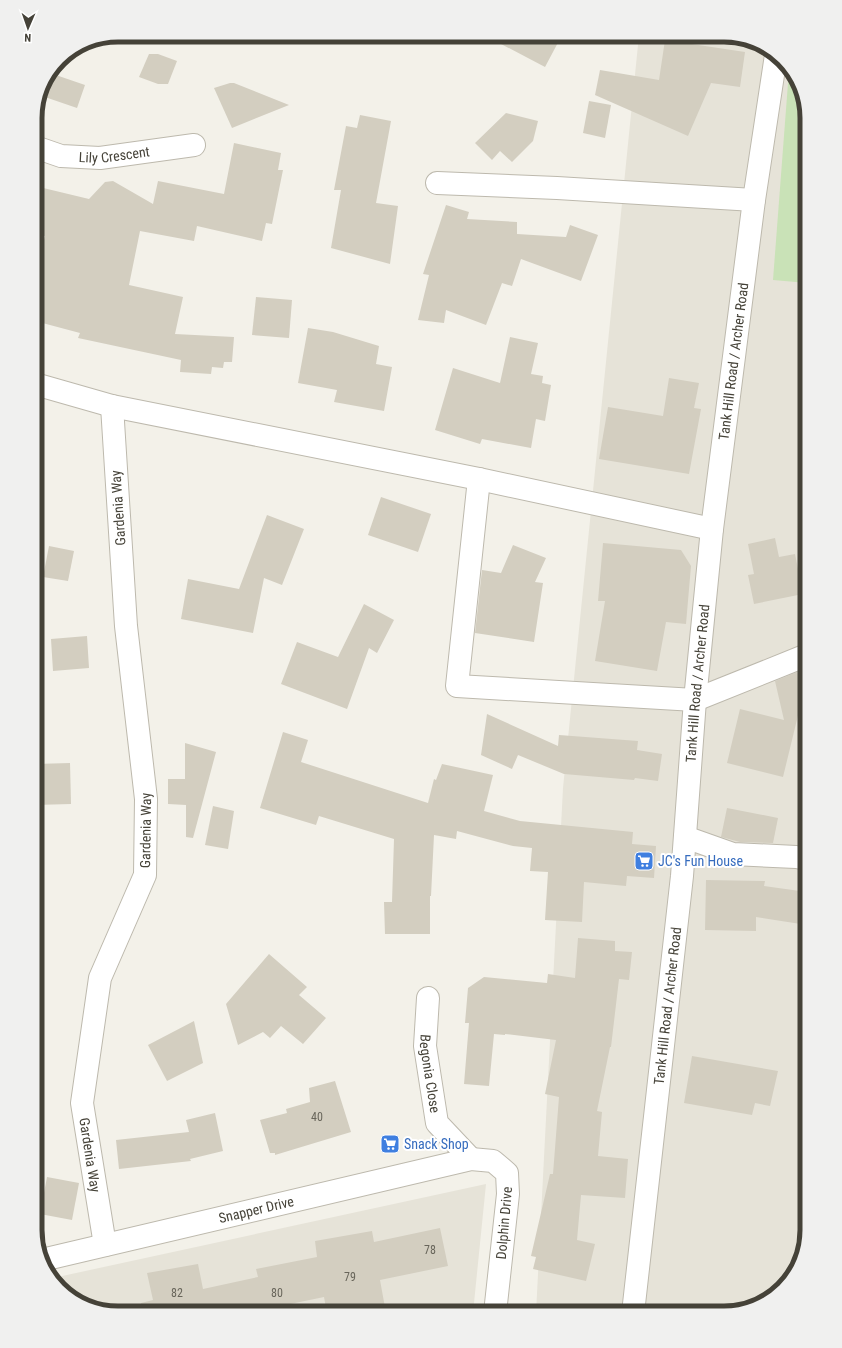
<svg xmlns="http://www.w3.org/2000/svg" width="842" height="1348" viewBox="0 0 842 1348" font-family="'Roboto Condensed',sans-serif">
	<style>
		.residential { fill: #e6e3d8 }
		.green { fill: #c9e2b7 }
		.building { fill: #d3cec0 }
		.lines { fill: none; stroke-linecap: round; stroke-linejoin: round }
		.minor-casing { stroke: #bdb9ad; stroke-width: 24 }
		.tertiary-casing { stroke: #bdb9ad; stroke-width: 24 }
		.minor { stroke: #fff; stroke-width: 22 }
		.tertiary { stroke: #fff; stroke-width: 22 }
		.labels { text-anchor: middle; stroke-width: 4; stroke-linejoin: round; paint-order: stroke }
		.number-label { font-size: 12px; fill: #68655a }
		.street-label { font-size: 14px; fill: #454238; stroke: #fff }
		.shop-label { font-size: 14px; fill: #366cbe; stroke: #fff; text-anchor: start }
		.rim { fill: none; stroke: #454238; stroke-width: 5 }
	</style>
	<rect width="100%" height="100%" fill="#f3f1e9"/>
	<g class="residential">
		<polygon points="639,35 730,35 770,49 798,81 807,118 807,1230 796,1272 761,1304 724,1313 536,1313 563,788"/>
		<polygon points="486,1184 473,1313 113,1313 72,1299 53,1278"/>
	</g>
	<polygon class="green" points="789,70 798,81 807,118 807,283 773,280"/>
	<g class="building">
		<polygon points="484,35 562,35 545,67"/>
		<polygon points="665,40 745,52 740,87 711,83 688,136 595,95 600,70 659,80"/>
		<polygon points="149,54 158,54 177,61 168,84 158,84 139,77"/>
		<polygon points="50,73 85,85 77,108 39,95 41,86"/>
		<polygon points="230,83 234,83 289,105 232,128 214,88"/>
		<polygon points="589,101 611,105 605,138 583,133"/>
		<polygon points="506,113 538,121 533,141 512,162 500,151 492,160 475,143"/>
		<polygon points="360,115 391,121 376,203 398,206 390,264 331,248 341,190 334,190 346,126 357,128"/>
		<polygon points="234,143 281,153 278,170 283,170 272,224 266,223 262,241 197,226 194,241 140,231 129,285 183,297 175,334 234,337 232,362 224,362 223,368 212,367 211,374 180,372 181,360 78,338 80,333 35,321 35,273 45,236 35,234 35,186 89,199 105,182 113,181 153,204 158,181 224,194"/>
		<polygon points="446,205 469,212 467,219 517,222 517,234 566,237 570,225 598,235 581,281 521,259 512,286 502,283 486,325 446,310 444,323 418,320 429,275 423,274"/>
		<polygon points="256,297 292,300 289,338 252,335"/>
		<polygon points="308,328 333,332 379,346 376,364 392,367 384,411 334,402 337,390 298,383"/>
		<polygon points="510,337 538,343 531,374 543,376 542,383 551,385 545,421 536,419 531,448 482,439 480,444 435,430 453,368 500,383"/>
		<polygon points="669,378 699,383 694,408 701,409 689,474 599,459 608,407 663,416"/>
		<polygon points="381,497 431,514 418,552 368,535"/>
		<polygon points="267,515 304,529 282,585 264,578 253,633 181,619 188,579 239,589"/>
		<polygon points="775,538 779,557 795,554 803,594 754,604 748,575 754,574 748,544"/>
		<polygon points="603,543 681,550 691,566 686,624 666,622 657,671 595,661 605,601 598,601"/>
		<polygon points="513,545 546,558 535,582 543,583 534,642 475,633 482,570 501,573"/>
		<polygon points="49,546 74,551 68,581 43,577"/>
		<polygon points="364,604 394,620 377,653 369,648 347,709 281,684 297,642 338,657"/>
		<polygon points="87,636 89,668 53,671 51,639"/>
		<polygon points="807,668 807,698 802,699 783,777 727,763 740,709 784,720 775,681"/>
		<polygon points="487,714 558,746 559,735 638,741 637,750 662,754 658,781 635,778 634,780 564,774 518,755 512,769 481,755"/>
		<polygon points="283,732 308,740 301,762 428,803 434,779 436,780 442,764 493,775 484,811 520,821 633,832 632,844 656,846 654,878 627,876 626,886 584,882 582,922 545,920 548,872 530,871 532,848 513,846 457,831 456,839 434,835 431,896 430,896 430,934 385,934 384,902 392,902 394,839 319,816 316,825 260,808"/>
		<polygon points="185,743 216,752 193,838 186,837 186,805 168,804 168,779 185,779"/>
		<polygon points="70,763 71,804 35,805 35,764"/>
		<polygon points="213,806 234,811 228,849 205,845"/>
		<polygon points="727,808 778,818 773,843 740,842 721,837"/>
		<polygon points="706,880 765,881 764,886 807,892 807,925 756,917 756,931 705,930"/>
		<polygon points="578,938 615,941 615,951 632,952 629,980 619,979 611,1047 610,1047 597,1111 602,1112 598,1156 628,1159 625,1198 581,1195 577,1240 595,1244 586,1281 533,1269 536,1257 531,1256 550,1174 553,1174 559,1097 545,1094 556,1040 505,1034 505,1035 494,1034 489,1086 464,1084 469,1023 465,1023 468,988 484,977 547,983 548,974 575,978"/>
		<polygon points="269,954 307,987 299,995 326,1018 303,1044 281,1026 270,1038 263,1032 238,1045 226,1004"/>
		<polygon points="194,1021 203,1063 167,1081 148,1045"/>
		<polygon points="692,1056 778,1071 770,1106 755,1103 752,1115 684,1103"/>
		<polygon points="335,1081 351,1132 275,1155 275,1153 270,1153 260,1120 287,1113 286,1109 310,1102 309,1088"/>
		<polygon points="215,1113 223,1151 190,1159 191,1161 119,1169 116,1140 189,1132 186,1120"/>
		<polygon points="47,1177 79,1183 72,1220 40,1214"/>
		<polygon points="440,1228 448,1266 380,1280 386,1313 327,1313 324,1297 247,1313 142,1313 141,1303 153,1300 147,1273 198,1264 203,1289 258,1277 256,1269 317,1257 315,1241 372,1231 374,1242"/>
	</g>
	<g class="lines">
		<defs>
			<g id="minor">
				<path id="s1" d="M35,147L61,156L100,158L194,145"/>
				<polyline points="437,183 557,188 754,200"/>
				<polyline points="35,384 112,406 479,479 712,529"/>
				<polyline points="479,479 457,686 695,700 807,655"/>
				<polyline points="685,837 733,854 796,857 807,859"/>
				<path id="s2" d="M428,998L425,1046L437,1123L471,1159"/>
				<path id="s3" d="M105,1245L82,1103L100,978L145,875L146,799L126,626L112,406"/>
				<path id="s4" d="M42,1260L471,1159L493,1161L507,1173L508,1194L495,1313"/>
			</g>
			<g id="tertiary">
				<path id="s5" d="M633,1313L682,876L695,700L712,529L754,200L776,55"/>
			</g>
		</defs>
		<use href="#minor" class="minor-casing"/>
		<use href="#tertiary" class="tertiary-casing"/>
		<use href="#minor" class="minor"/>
		<use href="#tertiary" class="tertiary"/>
	</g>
	<defs>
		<symbol id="supermarket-square" viewBox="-11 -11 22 22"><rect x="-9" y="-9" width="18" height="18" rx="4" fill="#3f7fe0" stroke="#fff"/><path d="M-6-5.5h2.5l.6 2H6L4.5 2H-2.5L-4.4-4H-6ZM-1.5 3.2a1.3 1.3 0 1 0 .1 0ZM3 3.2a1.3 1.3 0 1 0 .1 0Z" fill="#fff"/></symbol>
	</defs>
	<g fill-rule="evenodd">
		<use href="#supermarket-square" x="633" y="850" width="22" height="22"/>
		<use href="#supermarket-square" x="379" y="1133" width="22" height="22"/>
	</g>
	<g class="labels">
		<g class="number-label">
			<text x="317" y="1121">40</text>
			<text x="430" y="1254">78</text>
			<text x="350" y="1281">79</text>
			<text x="177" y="1297">82</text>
			<text x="277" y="1297">80</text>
		</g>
		<g class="street-label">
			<text dy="5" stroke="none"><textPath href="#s1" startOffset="81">Lily Crescent</textPath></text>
			<text dy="5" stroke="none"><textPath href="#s5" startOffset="957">Tank Hill Road / Archer Road</textPath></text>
			<text transform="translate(118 508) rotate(-94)" y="5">Gardenia Way</text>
			<text dy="5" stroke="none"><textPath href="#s5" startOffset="633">Tank Hill Road / Archer Road</textPath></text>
			<text dy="5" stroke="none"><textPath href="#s3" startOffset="427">Gardenia Way</textPath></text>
			<text dy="5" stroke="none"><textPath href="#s5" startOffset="309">Tank Hill Road / Archer Road</textPath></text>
			<text dy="5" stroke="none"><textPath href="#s2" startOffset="76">Begonia Close</textPath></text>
			<text transform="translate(90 1155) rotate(81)" y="5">Gardenia Way</text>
			<text dy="5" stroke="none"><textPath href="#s4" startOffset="220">Snapper Drive</textPath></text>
			<text transform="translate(504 1223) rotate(-85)" y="5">Dolphin Drive</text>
		</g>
		<g class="shop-label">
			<text x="658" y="866">JC's Fun House</text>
			<text x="404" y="1149">Snack Shop</text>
		</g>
	</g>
	<path d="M0 0H842V1348H0ZM118 42H724A76 76 0 0 1 800 118V1230A76 76 0 0 1 724 1306H118A76 76 0 0 1 42 1230V118A76 76 0 0 1 118 42Z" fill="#f0f0ef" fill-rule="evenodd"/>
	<path class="rim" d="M118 42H724A76 76 0 0 1 800 118V1230A76 76 0 0 1 724 1306H118A76 76 0 0 1 42 1230V118A76 76 0 0 1 118 42Z"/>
	<g transform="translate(28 28) rotate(182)" stroke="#ffffff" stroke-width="3" paint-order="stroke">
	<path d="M0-3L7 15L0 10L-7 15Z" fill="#454238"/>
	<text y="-6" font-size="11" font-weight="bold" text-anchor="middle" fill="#454238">N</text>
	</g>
</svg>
